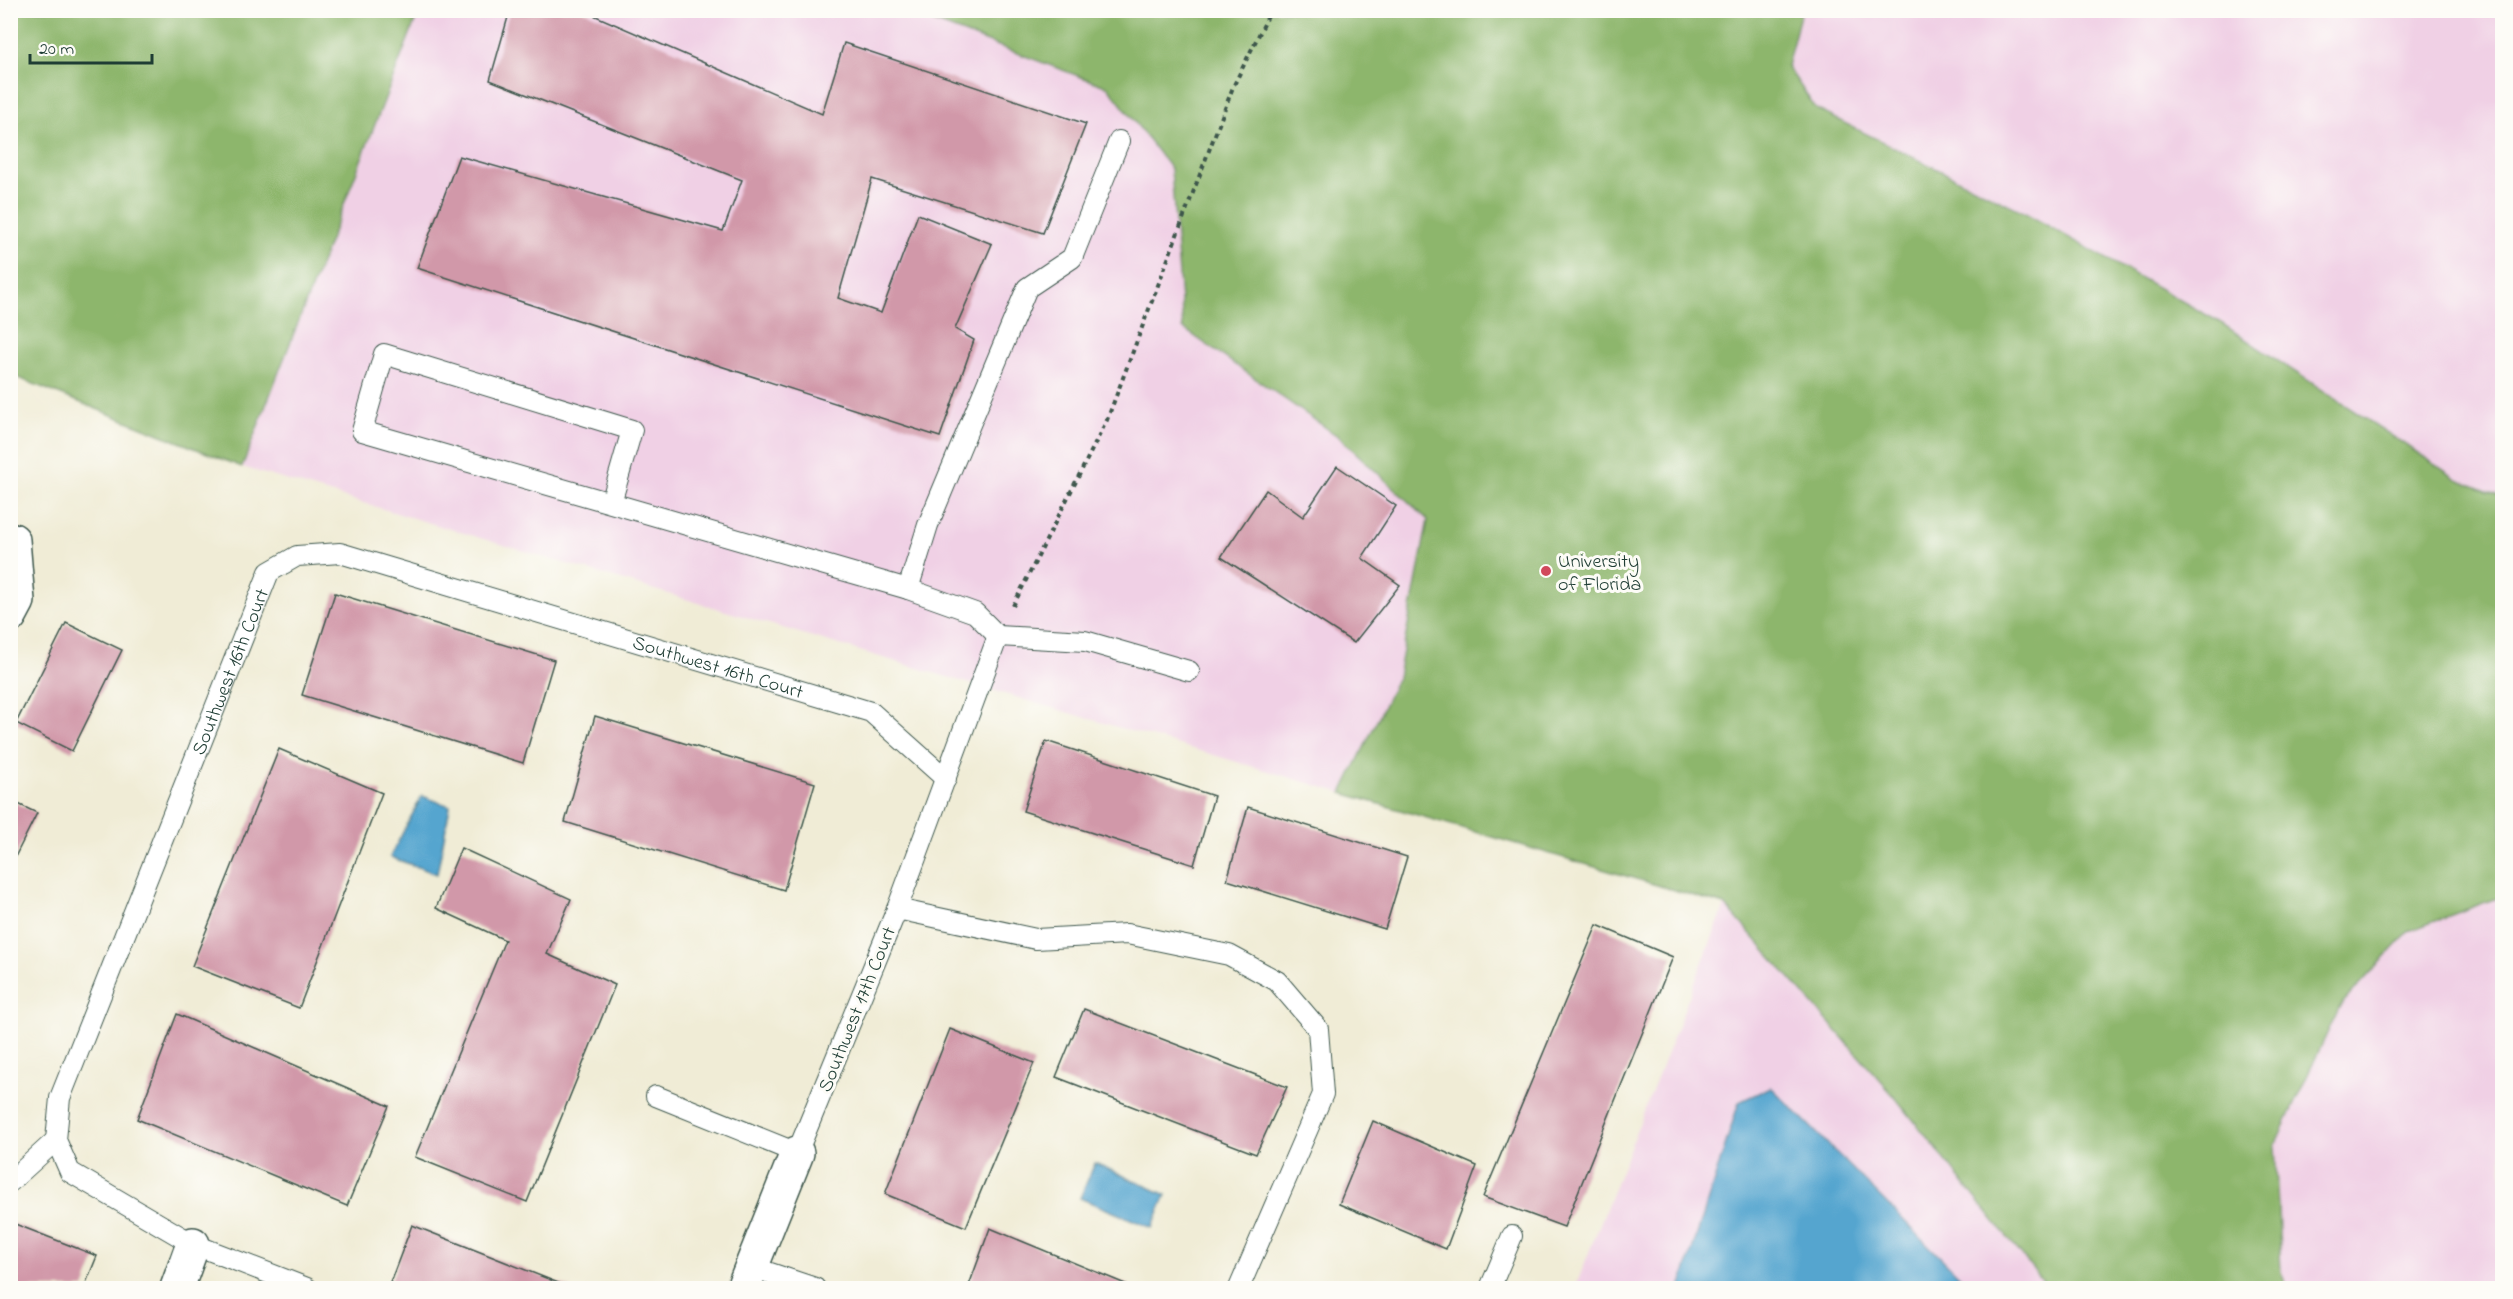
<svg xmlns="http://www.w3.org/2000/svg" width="2513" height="1299" viewBox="0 0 2513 1299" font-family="'Indie Flower',sans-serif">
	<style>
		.built { fill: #f0d0e5 }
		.forest { fill: #8db66c; stroke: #567a50; stroke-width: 1.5 }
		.water { fill: #55a5cf; stroke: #3a7182; stroke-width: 1.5 }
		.building { fill: #d198a9 }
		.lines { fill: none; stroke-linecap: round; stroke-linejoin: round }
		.lane-casing { stroke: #3e574c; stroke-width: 22 }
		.street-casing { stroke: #3e574c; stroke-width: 36 }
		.path { stroke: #3e574c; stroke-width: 4; stroke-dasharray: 4.5 4.5; stroke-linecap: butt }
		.lane { stroke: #fff; stroke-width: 20 }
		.street { stroke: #fff; stroke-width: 33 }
		.poi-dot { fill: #d1495b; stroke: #fdfcf7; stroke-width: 2 }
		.labels { text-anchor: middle; stroke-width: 6; stroke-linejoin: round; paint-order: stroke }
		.poi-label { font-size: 20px; fill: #1f3d34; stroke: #fdfcf7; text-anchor: start }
		.street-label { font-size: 20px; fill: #1f3d34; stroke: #fdfcf7 }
	</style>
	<rect width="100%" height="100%" fill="#fdfcf7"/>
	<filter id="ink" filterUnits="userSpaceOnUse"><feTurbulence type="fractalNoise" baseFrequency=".0167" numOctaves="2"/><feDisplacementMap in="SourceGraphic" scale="12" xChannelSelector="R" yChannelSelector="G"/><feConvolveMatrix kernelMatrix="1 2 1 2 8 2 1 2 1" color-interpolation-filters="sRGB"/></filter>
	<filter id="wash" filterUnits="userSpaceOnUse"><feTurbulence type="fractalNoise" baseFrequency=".008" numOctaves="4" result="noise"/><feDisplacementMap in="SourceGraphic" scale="24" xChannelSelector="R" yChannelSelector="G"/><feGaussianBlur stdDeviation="1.35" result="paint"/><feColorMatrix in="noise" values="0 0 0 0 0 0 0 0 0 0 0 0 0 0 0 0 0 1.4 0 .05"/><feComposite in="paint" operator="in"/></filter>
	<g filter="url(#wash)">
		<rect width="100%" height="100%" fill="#f0ecd6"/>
		<polygon class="built" points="419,11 2502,11 2502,1288 1575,1288 1725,905 937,674 242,467"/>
		<g class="forest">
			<polygon points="11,10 419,11 242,467 11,375"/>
			<polygon points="905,11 1801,11 1787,66 1816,109 2018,209 2221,323 2457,479 2502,497 2502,898 2494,899 2409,931 2340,1006 2275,1145 2281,1273 2288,1288 2048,1288 1894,1096 1725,905 1342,793 1398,677 1428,520 1339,437 1183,328 1171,169 1108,87"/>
		</g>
		<g class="water">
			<polygon points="422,796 450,806 437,874 390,857"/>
			<polygon points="1771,1087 1971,1288 1680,1288 1739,1102"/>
			<polygon points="1095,1163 1166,1195 1152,1228 1080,1198"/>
		</g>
		<g id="blocks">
			<g class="building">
				<polygon points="510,10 582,10 822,114 844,43 1086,124 1043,233 872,179 838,298 881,313 918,214 992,244 955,329 974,340 940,437 417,268 459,156 723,231 742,180 490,80"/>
				<polygon points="1337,466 1396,506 1362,558 1400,585 1354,643 1221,557 1266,490 1303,517"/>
				<polygon points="335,593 554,660 523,763 302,695"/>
				<polygon points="66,623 122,650 72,751 16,723"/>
				<polygon points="595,716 815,783 784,890 565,822"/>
				<polygon points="1046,741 1214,796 1194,865 1023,811"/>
				<polygon points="279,749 382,793 299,1008 192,966"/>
				<polygon points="10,800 37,813 10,867"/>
				<polygon points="1248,807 1407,857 1385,929 1227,880"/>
				<polygon points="461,848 571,899 547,954 615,985 527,1202 415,1157 505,940 436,908"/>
				<polygon points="1597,925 1673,957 1564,1227 1483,1197"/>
				<polygon points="1084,1009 1287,1087 1256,1154 1056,1077"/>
				<polygon points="177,1014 389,1106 347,1206 137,1119"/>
				<polygon points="950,1029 1034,1063 966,1227 885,1194"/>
				<polygon points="1373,1121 1477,1166 1446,1249 1339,1204"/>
				<polygon points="10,1222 97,1256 84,1288 10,1288"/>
				<polygon points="412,1225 571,1288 388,1288"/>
				<polygon points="990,1228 1135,1288 968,1288"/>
			</g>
		</g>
	</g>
	<g filter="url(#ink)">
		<use href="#blocks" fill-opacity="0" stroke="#3e574c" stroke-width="1.5"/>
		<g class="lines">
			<defs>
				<g id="lane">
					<polyline points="611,503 632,430 384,354 362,431 908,589 975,613 998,636 1085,641 1189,671"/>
					<polyline points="908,589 928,525 1027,288 1072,258 1119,141"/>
					<polyline points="897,909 998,636"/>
					<polyline points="656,1096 797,1153 897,909 1036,939 1127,934 1229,955 1277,981 1318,1029 1323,1094 1239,1288"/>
					<polyline points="10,1182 56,1140"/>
					<polyline points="752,1267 815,1288"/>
					<path id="s1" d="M307,1288L193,1244L70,1172L56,1140L60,1098L269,572L297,556L340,553L871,712L946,779"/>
					<polyline points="1490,1288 1512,1236"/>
				</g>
				<g id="street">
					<polyline points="10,616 18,601 13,540"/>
					<polyline points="177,1288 193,1244"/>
					<polyline points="743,1288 797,1153"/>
				</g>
			</defs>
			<use href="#lane" class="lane-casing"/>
			<use href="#street" class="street-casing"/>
			<polyline class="path" points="1013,606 1107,420 1233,87 1271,10"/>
			<use href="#lane" class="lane"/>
			<use href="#street" class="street"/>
		</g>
	</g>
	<circle class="poi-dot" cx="1546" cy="571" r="6"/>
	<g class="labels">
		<g class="poi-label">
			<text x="1558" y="567">University<tspan x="1558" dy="23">of Florida</tspan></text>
		</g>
		<g class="street-label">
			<text dy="7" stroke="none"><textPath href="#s1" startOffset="1378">Southwest 16th Court</textPath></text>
			<text dy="7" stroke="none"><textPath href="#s1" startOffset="801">Southwest 16th Court</textPath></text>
			<text transform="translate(856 1009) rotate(-68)" y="7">Southwest 17th Court</text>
		</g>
	</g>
	<rect width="2513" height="1299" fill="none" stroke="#fdfcf7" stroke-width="36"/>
	<path d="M30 54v9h122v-9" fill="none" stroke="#1f3d34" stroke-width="3"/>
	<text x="39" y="54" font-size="18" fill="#1f3d34" stroke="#fdfcf7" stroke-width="4.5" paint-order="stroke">20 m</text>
</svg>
